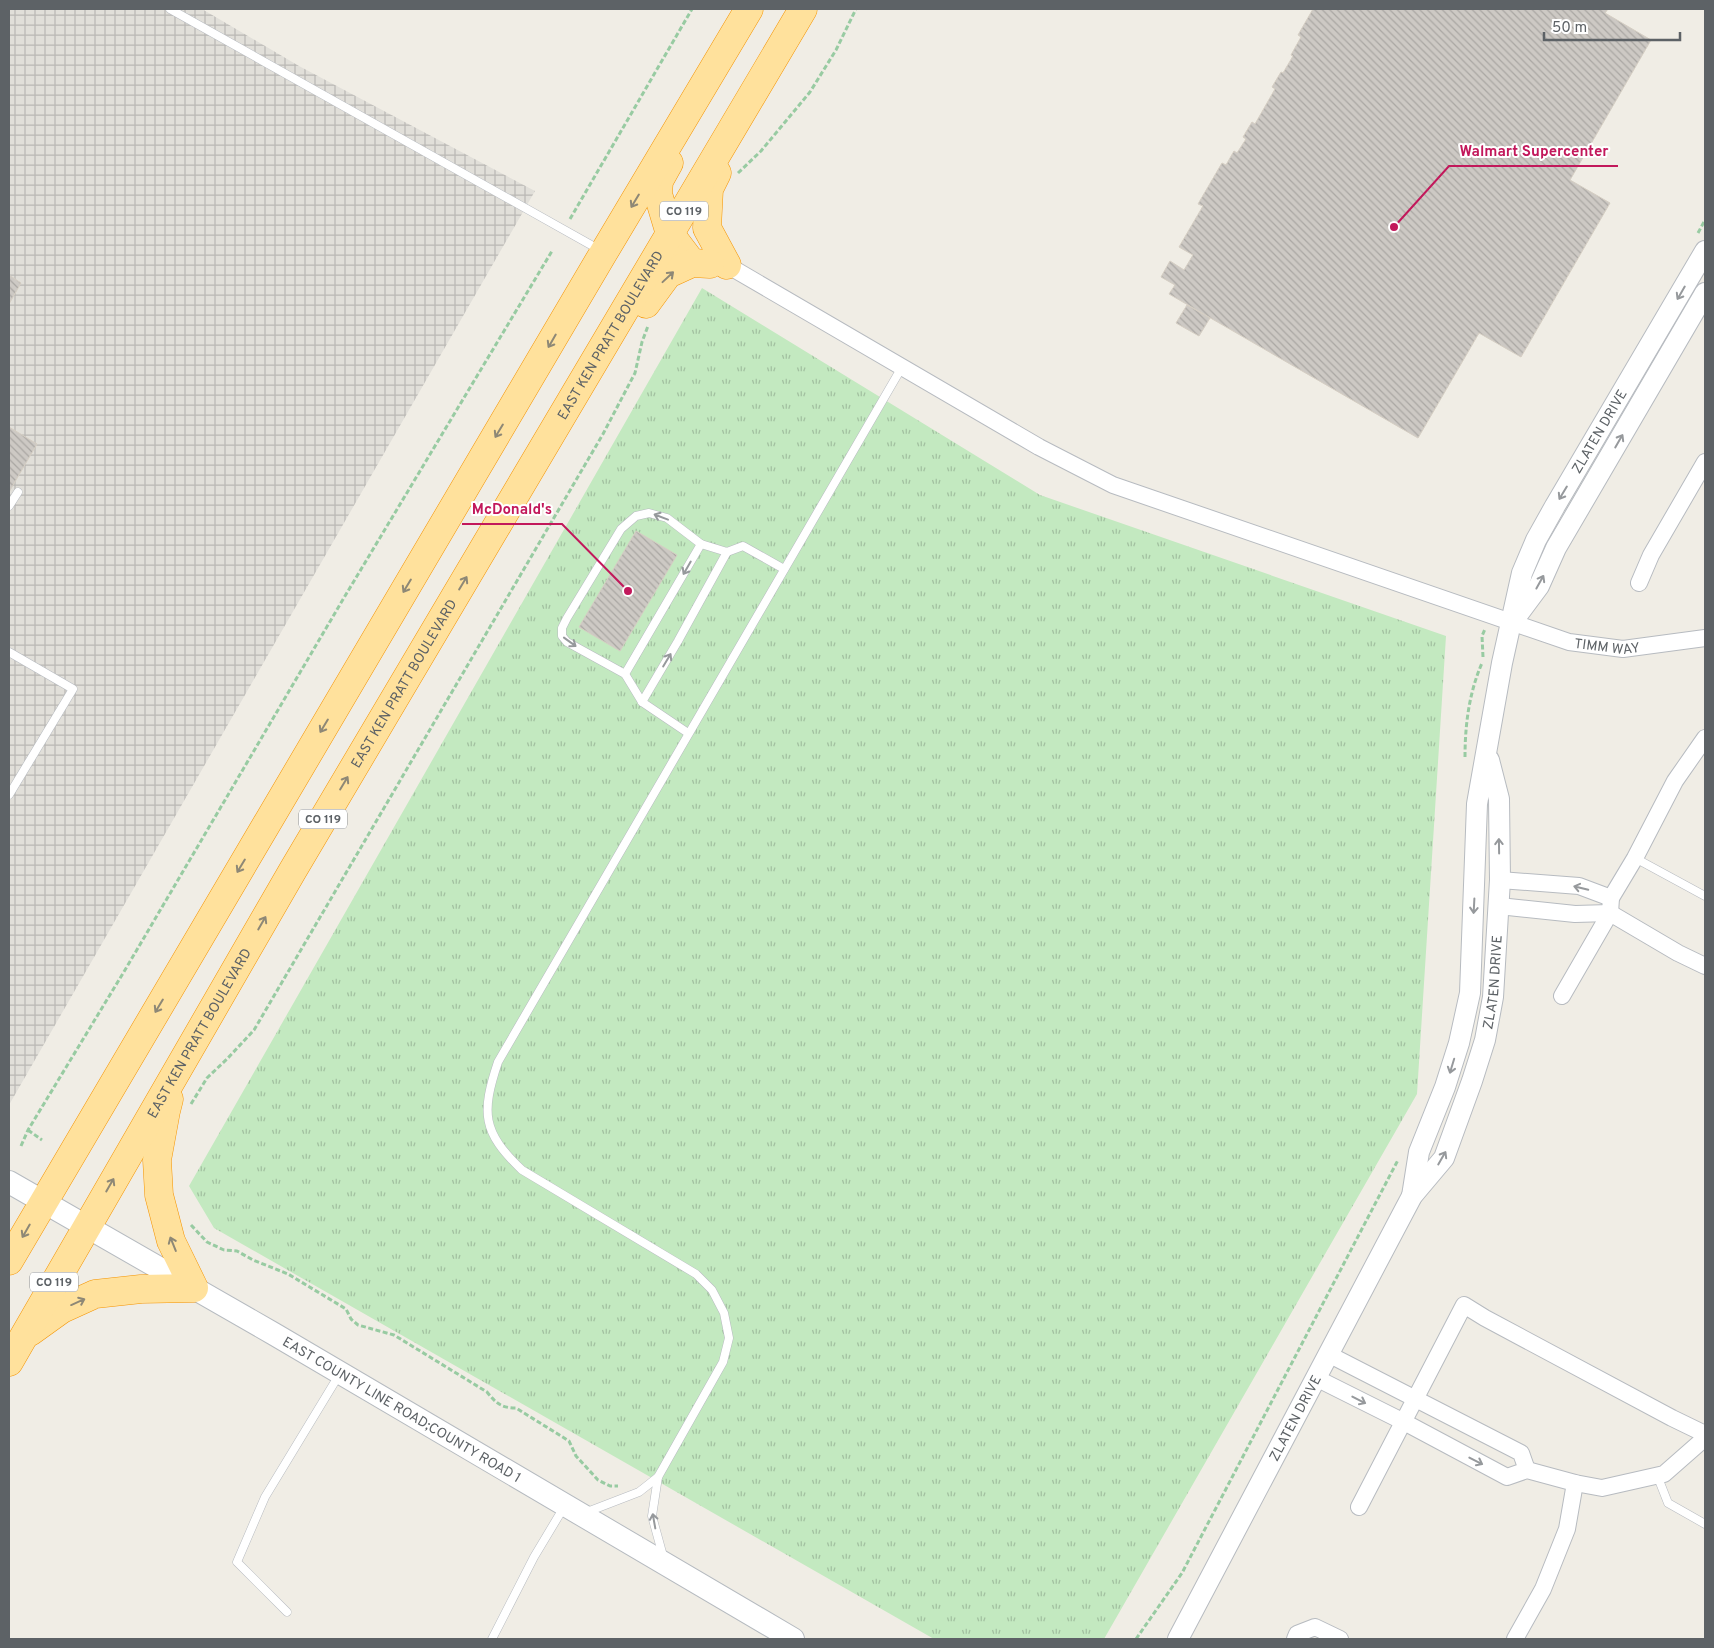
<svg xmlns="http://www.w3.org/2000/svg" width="1714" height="1648" viewBox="0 0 1714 1648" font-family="Overpass,sans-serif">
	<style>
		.industrial { fill: url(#industrial-grid) }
		.grass { fill: url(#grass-tufts) }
		.building { fill: url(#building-back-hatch); stroke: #d5cec3 }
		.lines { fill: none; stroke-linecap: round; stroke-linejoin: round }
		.service-casing { stroke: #b7bbc0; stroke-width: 9 }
		.minor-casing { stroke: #b7bbc0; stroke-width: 18 }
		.tertiary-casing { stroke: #b7bbc0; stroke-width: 22 }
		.secondary-casing { stroke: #b6bbc0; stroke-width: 24 }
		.trunk-casing { stroke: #f59400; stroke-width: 29 }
		.path { stroke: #98cba2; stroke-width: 3; stroke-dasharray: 5 2.5; stroke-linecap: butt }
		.service { stroke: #fff; stroke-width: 8 }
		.minor { stroke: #fff; stroke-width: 16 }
		.tertiary { stroke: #fff; stroke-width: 20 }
		.secondary { stroke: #fff; stroke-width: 22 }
		.trunk { stroke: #ffe19c; stroke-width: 28 }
		.oneway { stroke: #8e8876 }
		.oneway2 { stroke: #96999c }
		.labels { text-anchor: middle; stroke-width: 4; stroke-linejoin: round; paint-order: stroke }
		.shield { fill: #fff; stroke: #8e9194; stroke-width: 1 }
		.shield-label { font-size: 12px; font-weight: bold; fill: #5d6266 }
		.street-label { font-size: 14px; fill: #5d6266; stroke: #fff }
		.leader { fill: none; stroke: #c2185b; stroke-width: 2 }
		.callout-dot { fill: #c2185b; stroke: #fff; stroke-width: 2 }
		.callout-label { font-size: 15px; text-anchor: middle; font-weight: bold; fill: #c2185b; stroke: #fff; stroke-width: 4; stroke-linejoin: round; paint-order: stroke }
	</style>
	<defs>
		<pattern id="industrial-grid" width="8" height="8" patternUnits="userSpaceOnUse" patternTransform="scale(1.25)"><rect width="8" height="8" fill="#e1dfd9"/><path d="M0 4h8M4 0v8" fill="none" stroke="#bab8b4"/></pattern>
		<pattern id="grass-tufts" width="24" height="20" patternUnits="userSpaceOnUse" patternTransform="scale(1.25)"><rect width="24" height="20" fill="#c3e9c0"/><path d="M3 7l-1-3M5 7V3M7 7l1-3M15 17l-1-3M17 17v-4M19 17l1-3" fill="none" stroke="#a2c0a0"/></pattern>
		<pattern id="building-back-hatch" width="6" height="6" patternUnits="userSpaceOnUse" patternTransform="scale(1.25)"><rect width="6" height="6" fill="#cdc9c4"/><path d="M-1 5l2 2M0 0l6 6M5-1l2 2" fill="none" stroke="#aaa7a3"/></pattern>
	</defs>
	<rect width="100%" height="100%" fill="#f0ede5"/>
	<polygon class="industrial" points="9,9 202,9 299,66 535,191 9,1105"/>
	<polygon class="grass" points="702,288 1040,495 1446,636 1417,1094 1104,1639 934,1639 214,1228 189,1186"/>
	<g class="building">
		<polygon points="1313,9 1608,9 1605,13 1651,40 1570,180 1610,203 1521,357 1479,333 1418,438 1169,294 1175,285 1161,277 1170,261 1184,270 1193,255 1179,247 1203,206 1198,204 1222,163 1226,165 1234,151 1237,153 1246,139 1243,137 1252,122 1255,124 1275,89 1272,87 1281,72 1283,73 1293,56 1291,55 1301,37 1298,35"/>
		<polygon points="9,275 21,283 9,304"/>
		<polygon points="1187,305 1210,318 1199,336 1176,323"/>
		<polygon points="9,427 37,444 9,492"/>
		<polygon points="636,531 677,555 620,651 579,627"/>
	</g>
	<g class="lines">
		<defs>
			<g id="service">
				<polyline points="170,9 600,250"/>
				<polyline points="9,506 18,492"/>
				<polyline points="9,652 73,689 9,795"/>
				<polyline points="625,674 567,642 562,636 562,628 567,618 621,529 636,516 649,513 667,518 701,544"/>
				<polyline points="642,702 678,641 727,552"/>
				<polyline points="688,733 642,702 625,674 701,544 727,552 743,546 784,569"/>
				<polyline points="1635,858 1705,896"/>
				<polyline points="1657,1475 1668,1503 1705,1524"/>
				<polyline points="587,1512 639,1492 658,1477"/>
				<path d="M663,1556L652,1516L658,1477L723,1362L729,1338L724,1313L712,1290L696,1274L522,1170C482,1132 481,1113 498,1062L902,367"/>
				<polyline points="287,1612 237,1562 265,1497 339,1375"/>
				<polyline points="492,1639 534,1557 564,1507"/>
			</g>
			<g id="minor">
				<path id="s1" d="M727,265L1039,447L1113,485L1569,642L1623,649L1705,638"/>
				<polyline points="1639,583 1651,555 1705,462"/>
				<polyline points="1500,880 1579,886 1611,898"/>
				<polyline points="1499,906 1575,914 1610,913 1678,953 1705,966"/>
				<polyline points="1562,996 1610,913 1611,898 1635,858 1675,781 1705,738"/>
				<polyline points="1328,1354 1521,1453 1527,1470"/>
				<polyline points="1316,1378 1404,1422 1507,1477 1527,1470 1575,1483 1602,1488 1664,1474 1705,1438"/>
				<polyline points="1359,1507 1464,1305 1485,1318 1672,1418 1705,1434"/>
				<polyline points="1295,1639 1297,1634 1315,1627 1340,1639"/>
				<polyline points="1515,1639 1543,1589 1567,1529 1575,1483"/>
			</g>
			<g id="tertiary">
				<polyline points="1516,617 1539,586 1556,548 1705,293"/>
				<path id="s2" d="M1412,1196L1419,1152L1445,1087L1459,1043L1470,993L1477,804L1502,663L1522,573L1536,540L1555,506L1705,251"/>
				<path id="s3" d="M1178,1639L1412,1196L1444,1158L1472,1081L1485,1040L1493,997L1500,880L1499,799L1489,760"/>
			</g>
			<g id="secondary">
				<path id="s4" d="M9,1182L274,1334L793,1639"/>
			</g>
			<g id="trunk">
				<polyline points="669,163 659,181 658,194 670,234 692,263"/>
				<polyline points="717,173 709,189 707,228 727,265"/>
				<polyline points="646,304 668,274 692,263 710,264"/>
				<polyline points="9,1261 604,252 749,9"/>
				<polyline points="30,1332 62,1309 95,1294 141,1289 194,1288 171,1241 159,1195 157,1160 166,1111 169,1099"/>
				<path id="s5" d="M9,1362L293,870L803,9"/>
			</g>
		</defs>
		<use href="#service" class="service-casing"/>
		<use href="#minor" class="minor-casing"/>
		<use href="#tertiary" class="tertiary-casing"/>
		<use href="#secondary" class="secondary-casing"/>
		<use href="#trunk" class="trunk-casing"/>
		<g class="path">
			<polyline points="738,173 761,151 810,92 836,50 856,9"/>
			<polyline points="570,219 692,9"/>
			<polyline points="1698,233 1705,220"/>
			<polyline points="1483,657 1482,636 1485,629"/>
			<path d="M1465,757C1465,725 1469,693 1482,663"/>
			<polyline points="191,1104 207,1078 227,1059 254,1030 603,434 635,373 642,342 648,326"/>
			<polyline points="28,1130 42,1140"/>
			<polyline points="21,1146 28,1130 125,970 345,596 552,251"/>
			<path d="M191,1225L207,1242L224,1250L237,1251L253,1260L288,1274L346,1309L351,1319L358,1325L394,1335L487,1392C496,1403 501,1408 516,1408L569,1441L576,1456L598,1480L610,1486H618"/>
			<polyline points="1136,1639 1182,1573 1398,1160"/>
		</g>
		<use href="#service" class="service"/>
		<use href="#minor" class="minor"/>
		<use href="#tertiary" class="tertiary"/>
		<use href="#secondary" class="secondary"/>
		<use href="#trunk" class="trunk"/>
	</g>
	<defs><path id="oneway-shaft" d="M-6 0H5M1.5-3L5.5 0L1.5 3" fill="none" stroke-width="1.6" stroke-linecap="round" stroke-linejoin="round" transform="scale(1.25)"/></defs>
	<g class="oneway">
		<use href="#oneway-shaft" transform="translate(635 201) rotate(121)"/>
		<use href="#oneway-shaft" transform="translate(668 277) rotate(-43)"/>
		<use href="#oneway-shaft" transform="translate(552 341) rotate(120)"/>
		<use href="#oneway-shaft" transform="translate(499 431) rotate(121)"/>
		<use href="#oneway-shaft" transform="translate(463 583) rotate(-59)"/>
		<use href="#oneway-shaft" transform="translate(407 586) rotate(121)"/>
		<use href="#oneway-shaft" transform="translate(324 726) rotate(121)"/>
		<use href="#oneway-shaft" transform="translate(344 783) rotate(-59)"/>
		<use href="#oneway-shaft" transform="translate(241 866) rotate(121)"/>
		<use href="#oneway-shaft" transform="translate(262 923) rotate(-60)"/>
		<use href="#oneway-shaft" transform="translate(159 1006) rotate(121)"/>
		<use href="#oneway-shaft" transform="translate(110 1185) rotate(-60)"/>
		<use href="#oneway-shaft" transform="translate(26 1231) rotate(120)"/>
		<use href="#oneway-shaft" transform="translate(173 1244) rotate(-112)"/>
		<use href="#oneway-shaft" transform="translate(78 1302) rotate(-24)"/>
	</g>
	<g class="oneway2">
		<use href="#oneway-shaft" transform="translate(1681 293) rotate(120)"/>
		<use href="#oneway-shaft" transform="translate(1619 441) rotate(-60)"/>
		<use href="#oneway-shaft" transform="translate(1563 493) rotate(121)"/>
		<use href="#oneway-shaft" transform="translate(661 517) rotate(-159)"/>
		<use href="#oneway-shaft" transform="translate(687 568) rotate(120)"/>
		<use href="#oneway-shaft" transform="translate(1540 582) rotate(-61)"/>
		<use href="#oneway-shaft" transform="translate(570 642) rotate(36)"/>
		<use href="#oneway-shaft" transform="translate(667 660) rotate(-59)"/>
		<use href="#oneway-shaft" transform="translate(1499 846) rotate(-91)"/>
		<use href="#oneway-shaft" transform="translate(1581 888) rotate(-166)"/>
		<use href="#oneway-shaft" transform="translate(1474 906) rotate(93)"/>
		<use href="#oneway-shaft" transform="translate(1452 1066) rotate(107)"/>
		<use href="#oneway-shaft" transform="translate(1442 1158) rotate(-60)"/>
		<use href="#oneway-shaft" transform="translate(1359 1400) rotate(27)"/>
		<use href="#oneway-shaft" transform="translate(1476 1461) rotate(27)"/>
		<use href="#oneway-shaft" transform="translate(654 1521) rotate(-100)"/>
	</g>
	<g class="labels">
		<g class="shield">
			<rect x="660" y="201.5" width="48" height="19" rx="4"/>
			<rect x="299" y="809.5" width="48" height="19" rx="4"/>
			<rect x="30" y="1272.5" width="48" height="19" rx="4"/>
		</g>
		<g class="shield-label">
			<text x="684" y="215">CO 119</text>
			<text x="323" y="823">CO 119</text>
			<text x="54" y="1286">CO 119</text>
		</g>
		<g class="street-label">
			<text dy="5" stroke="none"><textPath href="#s5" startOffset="1190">EAST KEN PRATT BOULEVARD</textPath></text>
			<text dy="5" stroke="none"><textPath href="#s2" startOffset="798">ZLATEN DRIVE</textPath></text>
			<text dy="5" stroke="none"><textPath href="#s1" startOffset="965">TIMM WAY</textPath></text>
			<text dy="5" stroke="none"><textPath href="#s5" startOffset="785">EAST KEN PRATT BOULEVARD</textPath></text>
			<text dy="5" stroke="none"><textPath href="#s3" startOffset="734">ZLATEN DRIVE</textPath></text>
			<text dy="5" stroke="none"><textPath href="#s5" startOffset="380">EAST KEN PRATT BOULEVARD</textPath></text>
			<text dy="5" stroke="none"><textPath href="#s4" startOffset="454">EAST COUNTY LINE ROAD;COUNTY ROAD 1</textPath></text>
			<text dy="5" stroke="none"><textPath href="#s3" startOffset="250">ZLATEN DRIVE</textPath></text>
		</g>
	</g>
	<path class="leader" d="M1394 227L1449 166H1618M628 591L562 524H462"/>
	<g class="callout-dot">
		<circle cx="1394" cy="227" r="5"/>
		<circle cx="628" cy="591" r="5"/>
	</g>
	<g class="callout-label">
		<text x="1534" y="156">Walmart Supercenter</text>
		<text x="512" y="514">McDonald's</text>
	</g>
	<rect width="1714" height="1648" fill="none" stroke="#5d6266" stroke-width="20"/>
	<path d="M1544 32v8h136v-8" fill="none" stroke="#5d6266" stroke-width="2.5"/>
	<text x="1552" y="32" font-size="15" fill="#5d6266" stroke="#ffffff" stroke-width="4" paint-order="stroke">50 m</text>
</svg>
